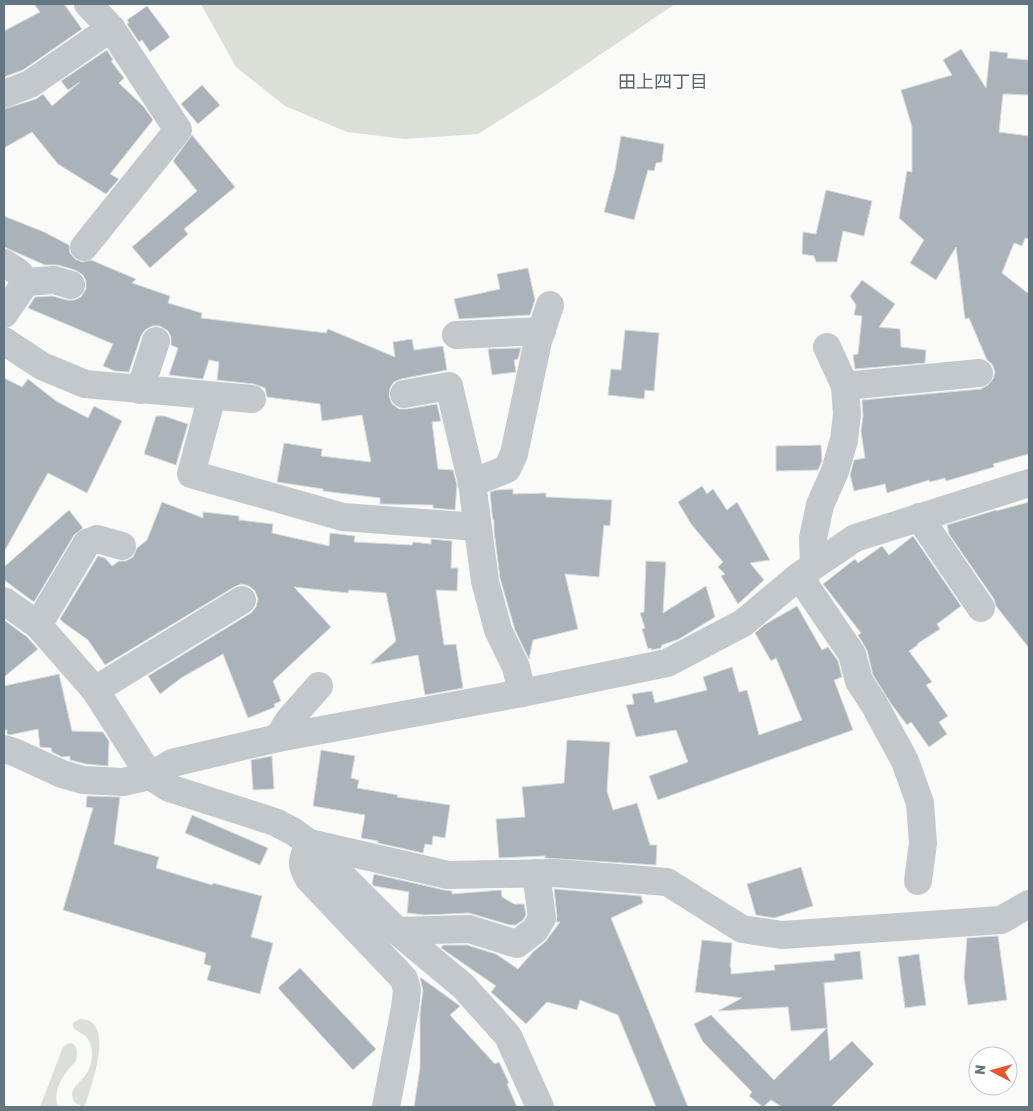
<svg xmlns="http://www.w3.org/2000/svg" width="1033" height="1111" viewBox="0 0 1033 1111" font-family="Rubik,'Noto Sans JP',sans-serif">
	<style>
		.green { fill: #dadfd7 }
		.building { fill: #aab3b9; stroke: #dcdcda }
		.lines { fill: none; stroke-linecap: round; stroke-linejoin: round }
		.minor { stroke: #c3c8cc; stroke-width: 28 }
		.labels { text-anchor: middle; stroke-width: 5; stroke-linejoin: round; paint-order: stroke }
		.neighbourhood-label { font-size: 18px; fill: #57646e; stroke: #fff }
	</style>
	<rect width="100%" height="100%" fill="#fafaf8"/>
	<g class="green">
		<polygon points="201,4 675,4 551,88 478,134 405,139 347,132 285,106 236,67"/>
		<path d="M80,1019C116,1019 92,1083 86,1103L83,1107L75,1103C66,1089 81,1083 87,1073C93,1063 94,1048 88,1039C85,1034 77,1032 73,1027V1023Z"/>
		<path d="M72,1043C79,1048 77,1054 76,1061C64,1073 52,1090 58,1107H40L63,1047L67,1044Z"/>
	</g>
	<g class="building">
		<polygon points="34,4 64,4 82,29 23,70 4,77 4,31 40,12"/>
		<polygon points="147,6 170,37 150,52 142,40 139,42 127,24 129,23 127,20"/>
		<polygon points="961,49 986,88 990,51 1008,53 1007,58 1029,60 1029,95 1003,94 999,132 1029,136 1029,239 1025,238 1022,246 1014,243 1002,273 1029,294 1029,454 993,464 994,467 946,481 945,478 930,482 929,480 887,493 885,484 854,491 850,475 854,460 865,458 861,431 863,416 862,400 981,389 988,385 993,379 995,372 992,364 987,360 969,318 965,319 956,247 936,280 910,263 924,240 899,218 907,171 912,172 912,127 901,90 952,75 943,60"/>
		<polygon points="107,50 113,60 111,61 124,78 119,83 144,107 153,120 110,174 119,179 106,194 58,164 32,132 4,148 4,109 36,99 43,94 52,106 80,82 68,90 61,81"/>
		<polygon points="202,85 220,105 198,124 181,104"/>
		<polygon points="192,135 235,187 184,229 188,234 150,268 132,247 197,191 173,161"/>
		<polygon points="621,136 664,144 662,162 656,163 654,171 648,170 634,220 604,212 615,171"/>
		<polygon points="826,190 872,201 864,236 843,231 837,262 816,262 814,256 802,254 803,232 816,234"/>
		<polygon points="4,216 44,232 69,245 70,253 75,259 82,262 91,260 136,279 132,283 170,296 168,303 202,313 201,318 326,333 328,329 395,357 393,342 412,339 414,350 443,346 447,370 401,379 394,382 390,388 389,396 392,404 399,409 407,409 437,404 441,421 432,422 438,469 453,470 457,485 455,510 433,508 433,505 380,504 380,498 323,491 323,489 277,482 284,443 322,449 321,456 371,462 362,415 322,421 320,404 267,397 265,388 254,384 217,380 219,362 209,360 203,379 169,375 178,348 171,345 171,337 168,331 160,326 152,326 145,330 141,336 129,372 115,371 103,366 113,344 28,308 35,297 52,296 67,300 74,300 81,297 86,289 86,281 83,275 75,270 58,265 45,265 4,247"/>
		<polygon points="528,268 535,300 530,315 459,319 454,299 500,289 497,274"/>
		<polygon points="862,280 895,304 879,327 900,329 901,347 926,350 925,363 855,369 853,355 858,354 862,316 854,315 856,305 850,296"/>
		<polygon points="625,330 659,333 654,391 645,390 644,399 608,395 611,369 621,370"/>
		<polygon points="521,348 518,359 514,360 516,372 492,375 488,349"/>
		<polygon points="4,378 22,387 28,379 56,401 88,418 94,406 122,421 87,493 48,473 4,552"/>
		<polygon points="156,416 164,416 188,424 176,465 144,454"/>
		<polygon points="821,445 822,461 818,470 776,471 776,446"/>
		<polygon points="702,486 707,494 713,489 727,510 737,502 770,560 750,563 764,580 738,604 721,576 725,574 718,567 723,562 691,524 678,502"/>
		<polygon points="513,489 513,494 546,493 546,497 612,500 610,526 604,525 599,577 565,574 578,629 533,640 529,659 515,630 500,578 494,531 494,520 493,520 492,513 490,492 497,490"/>
		<polygon points="162,502 203,518 203,512 239,516 239,520 273,524 272,533 329,546 330,533 355,536 354,542 412,545 413,542 431,544 431,539 452,541 451,568 458,568 457,591 436,590 444,645 456,644 463,688 425,695 418,655 370,664 396,641 386,593 349,590 348,593 294,587 331,627 273,681 281,701 274,704 275,707 248,718 223,654 181,678 160,694 148,676 251,613 256,607 258,599 255,591 249,586 241,584 234,587 105,665 88,640 64,623 60,619 98,556 105,558 112,566 119,561 126,561 133,557 137,548 147,540"/>
		<polygon points="1029,502 1029,648 996,606 994,599 949,534 947,525 996,510 996,511"/>
		<polygon points="69,510 83,528 74,535 34,602 4,580 4,567"/>
		<polygon points="913,536 961,606 937,624 940,629 917,644 918,645 909,651 932,682 926,685 948,716 939,722 947,734 929,747 911,722 907,725 892,705 873,675 867,650 858,635 861,633 823,584 855,559 858,563 882,546 889,555"/>
		<polygon points="646,561 666,562 663,613 706,586 715,617 679,639 662,645 661,648 652,650 651,648 648,649 642,629 645,628 640,613 644,612"/>
		<polygon points="797,606 822,650 828,647 838,661 842,677 834,680 853,730 658,800 649,776 688,762 676,730 636,737 626,705 634,704 632,694 652,691 655,703 707,690 703,677 732,667 739,692 747,690 759,735 802,720 776,658 771,661 755,633 764,625"/>
		<polygon points="4,620 27,637 38,649 4,677"/>
		<polygon points="59,674 72,731 103,732 109,741 108,766 86,764 70,760 70,756 62,757 52,752 51,748 40,747 38,729 10,735 7,734 7,730 4,730 4,686"/>
		<polygon points="567,740 610,742 607,791 613,810 637,803 650,845 657,845 656,865 545,858 545,856 499,858 496,819 525,817 522,787 564,783"/>
		<polygon points="321,750 355,756 351,778 359,780 357,788 398,795 397,797 450,805 445,838 433,836 432,845 425,844 423,853 378,843 378,841 361,838 365,815 313,806"/>
		<polygon points="272,756 274,789 253,790 251,760"/>
		<polygon points="87,796 120,797 114,844 159,857 156,868 212,885 213,883 262,896 251,937 273,943 260,994 207,980 211,966 204,964 206,953 63,910 93,808 86,807"/>
		<polygon points="192,815 268,848 260,865 185,833"/>
		<polygon points="801,867 813,906 774,918 756,915 747,884"/>
		<polygon points="374,874 444,890 452,891 452,894 501,890 502,897 514,904 524,904 526,915 523,920 516,925 510,925 469,913 425,915 407,913 409,892 374,886 372,884"/>
		<polygon points="554,889 641,896 643,903 611,918 688,1107 656,1107 618,1015 580,1000 577,1010 547,1002 526,1024 491,992 496,986 441,948 443,945 467,945 496,954 518,969 534,951 545,942 560,922 556,922 557,916"/>
		<polygon points="998,936 1007,1000 968,1005 964,977 967,938"/>
		<polygon points="702,940 732,943 730,967 731,968 731,974 775,970 774,965 835,960 834,954 860,951 863,979 824,983 830,1061 852,1041 874,1064 831,1107 782,1107 771,1100 763,1107 749,1096 752,1092 703,1042 694,1024 711,1015 774,1080 827,1028 791,1031 788,1007 718,1011 742,998 695,992"/>
		<polygon points="919,954 926,1005 905,1008 898,957"/>
		<polygon points="300,968 376,1049 353,1070 278,988"/>
		<polygon points="420,977 460,1006 450,1015 495,1064 499,1062 509,1083 507,1084 517,1107 414,1107 420,1068 420,1013 423,991"/>
	</g>
	<g class="lines">
		<g class="minor">
			<polyline points="4,94 30,84 111,28"/>
			<polyline points="84,247 178,130 111,28 88,4"/>
			<polyline points="4,263 18,272 26,282"/>
			<polyline points="4,314 26,282 54,280 71,285"/>
			<polyline points="456,335 542,331"/>
			<polyline points="4,341 42,366 85,384 252,399"/>
			<polyline points="845,386 979,373"/>
			<polyline points="140,390 156,341"/>
			<polyline points="404,394 449,386 472,483 485,581 498,630 516,667 522,693"/>
			<polyline points="212,396 191,474 343,517 477,527"/>
			<polyline points="472,483 507,469 514,454 538,341 550,305"/>
			<polyline points="919,517 981,608"/>
			<polyline points="814,565 813,538 820,505 835,471 844,440 847,414 845,386 827,347"/>
			<polyline points="799,576 852,654 859,681 874,704 905,761 920,803 923,843 918,881"/>
			<polyline points="4,601 38,625 95,690 150,776 169,788 275,822 294,832 309,843 397,931 463,986 508,1036 540,1107"/>
			<polyline points="38,625 87,543 97,539 122,546"/>
			<polyline points="95,690 242,600"/>
			<polyline points="278,738 289,720 319,686"/>
			<polyline points="4,749 14,752 62,774 83,780 123,782 150,776 172,763 278,738 522,693 667,663 743,623 799,576 855,538 1029,483"/>
			<polyline points="309,843 448,875 555,873 667,882 742,929 782,935 1001,920 1029,904"/>
			<path d="M309,843C302,860 300,864 309,879L404,979L407,990L405,1008L386,1107"/>
			<polyline points="397,931 469,929 517,944 535,930 542,918 536,873"/>
		</g>
	</g>
	<g class="labels">
		<g class="neighbourhood-label">
			<text x="663" y="88">田上四丁目</text>
		</g>
	</g>
	<rect width="1033" height="1111" fill="none" stroke="#657683" stroke-width="10"/>
	<g transform="translate(993 1071) rotate(276)"><circle r="24" fill="#ffffff" stroke="#c1c8cd"/>
	<path d="M0-4L9 19L0 12L-9 19Z" fill="#e4572e"/>
	<text y="-8" font-size="14" font-weight="bold" text-anchor="middle" fill="#657683">N</text>
	</g>
</svg>
